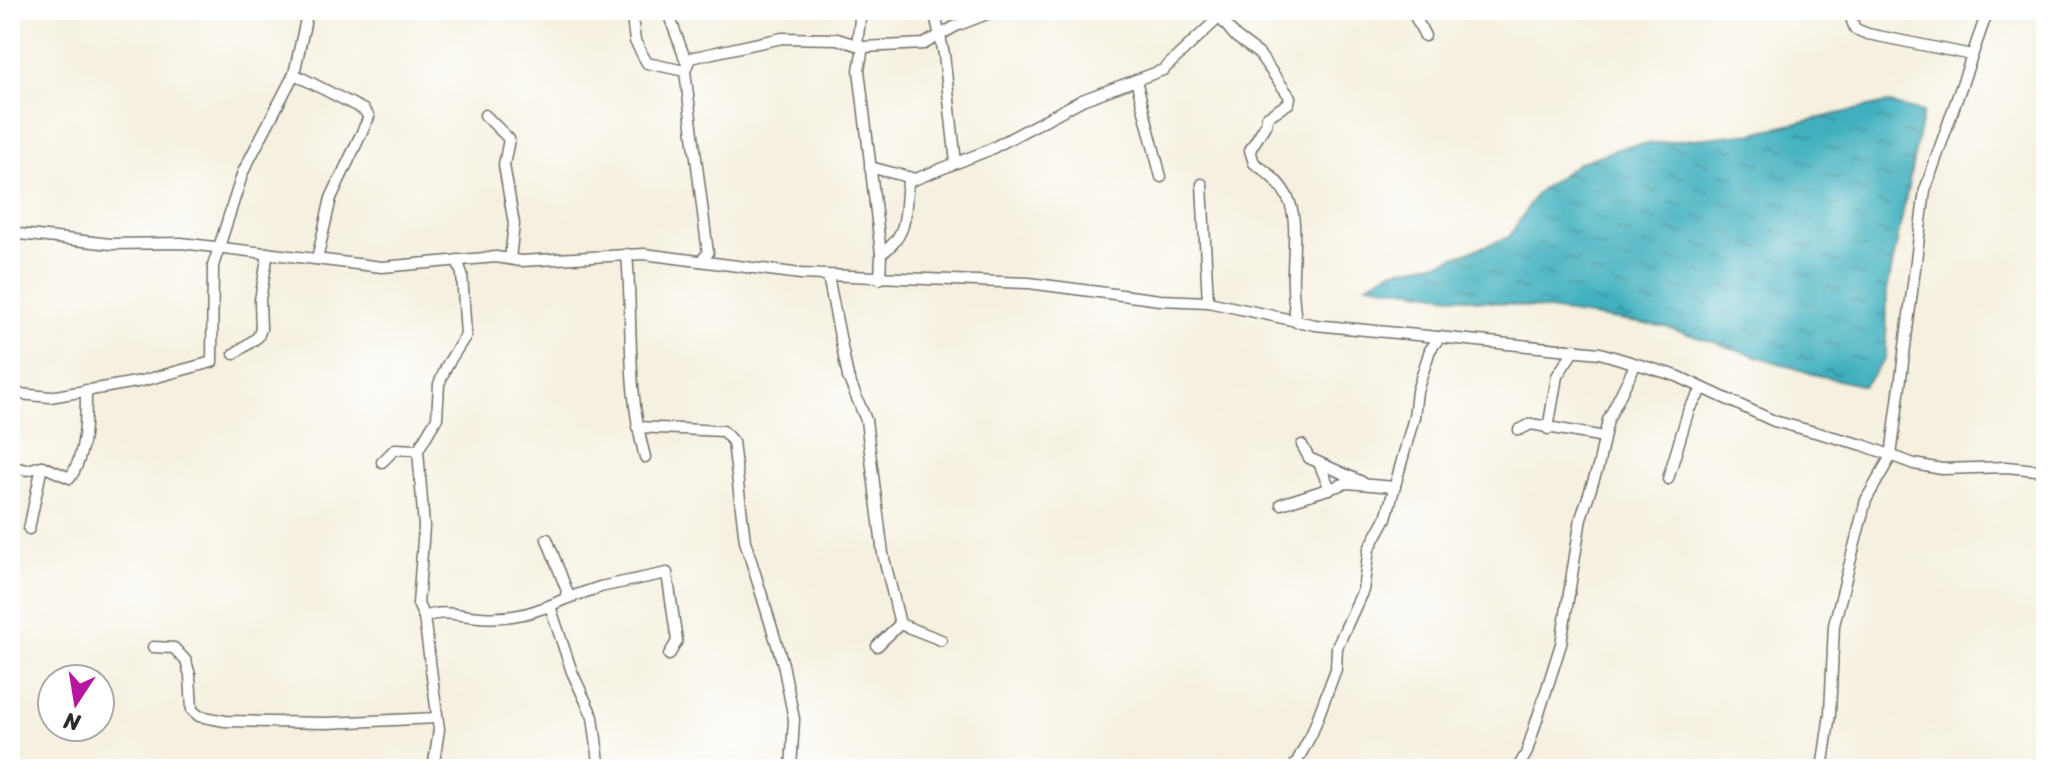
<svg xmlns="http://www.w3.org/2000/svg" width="2056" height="779" viewBox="0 0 2056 779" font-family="Sriracha,sans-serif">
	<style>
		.water { fill: url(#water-ripples); stroke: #366e74; stroke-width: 2 }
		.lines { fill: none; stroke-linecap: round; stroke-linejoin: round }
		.minor-casing { stroke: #72706a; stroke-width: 13 }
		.minor { stroke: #fff; stroke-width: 10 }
	</style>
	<defs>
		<pattern id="water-ripples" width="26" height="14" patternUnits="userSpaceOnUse" patternTransform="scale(2)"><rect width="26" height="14" fill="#41b0be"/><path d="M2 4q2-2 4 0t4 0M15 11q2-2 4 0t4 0" fill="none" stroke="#378f9b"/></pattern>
	</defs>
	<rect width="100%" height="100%" fill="#fff"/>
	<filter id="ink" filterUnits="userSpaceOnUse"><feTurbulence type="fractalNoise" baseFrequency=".0125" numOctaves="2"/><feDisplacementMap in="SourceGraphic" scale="16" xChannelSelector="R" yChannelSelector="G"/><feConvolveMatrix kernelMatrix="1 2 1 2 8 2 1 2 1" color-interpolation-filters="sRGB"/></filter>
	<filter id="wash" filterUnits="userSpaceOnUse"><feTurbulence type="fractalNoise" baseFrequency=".006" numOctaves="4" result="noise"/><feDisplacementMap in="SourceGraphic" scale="32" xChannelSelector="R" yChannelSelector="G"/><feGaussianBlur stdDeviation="1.8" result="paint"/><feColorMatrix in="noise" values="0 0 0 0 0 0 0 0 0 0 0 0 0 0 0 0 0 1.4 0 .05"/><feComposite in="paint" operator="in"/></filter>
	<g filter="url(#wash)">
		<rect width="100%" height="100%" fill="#f5f0df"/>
		<polygon class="water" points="1886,103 1923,112 1887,291 1886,358 1864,386 1813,374 1666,327 1368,284 1391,271 1444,261 1509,237 1537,193 1578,163 1627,146 1753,133"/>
	</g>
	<g filter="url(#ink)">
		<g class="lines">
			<defs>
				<g id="minor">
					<polyline points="631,10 635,41 647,63 685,71"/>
					<polyline points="667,10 687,64"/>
					<polyline points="934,10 944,54 956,163"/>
					<polyline points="1412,10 1425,36"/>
					<polyline points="1848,10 1855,29 1868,34 1972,55"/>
					<path d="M1221,19L1236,37L1259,54L1290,97L1289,103L1267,117L1266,124L1250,150L1254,163C1303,195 1294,222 1293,272C1292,289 1294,305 1296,322"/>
					<polyline points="857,45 861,10"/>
					<polyline points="863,47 859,70 881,254"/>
					<polyline points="294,74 364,110 369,117 331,198 317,259"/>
					<polyline points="1136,80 1161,177"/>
					<polyline points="485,115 509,139 504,165 514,224 510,259"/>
					<polyline points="870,167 912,178"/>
					<polyline points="1202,184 1208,302"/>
					<polyline points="10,233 111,244 181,243 382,267 496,257 521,261 644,254 801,274 1029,283 1160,300 1208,302 1315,325 1600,353 1677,376 1774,421 1863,445 1914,464 1942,469 2007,467 2046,471"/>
					<path d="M627,254C633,323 626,389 645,457"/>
					<polyline points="701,261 708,253 685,71 690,58 782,38 837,39 863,47 924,44 956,26 997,10"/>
					<polyline points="828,276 848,377 866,420 883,554 900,624 941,640"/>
					<path d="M880,279L881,254C910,234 904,213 908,182L989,150L1082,100L1163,70L1227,10"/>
					<polyline points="234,354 258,337 261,329 260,300 268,253"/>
					<polyline points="10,393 50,397 142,381 212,362 213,266 243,172 294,74 308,10"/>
					<polyline points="637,427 723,431 733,442 745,541 783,664 794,719 791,769"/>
					<polyline points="1548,429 1557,376 1575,349"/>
					<polyline points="1519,430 1531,424 1604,437"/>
					<polyline points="1302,445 1309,458 1362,482"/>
					<polyline points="382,462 395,449 418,450"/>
					<polyline points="1319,463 1330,489"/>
					<path d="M10,466L27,470L42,466L70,478C86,455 86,417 86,390"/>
					<polyline points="1668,479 1689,409 1702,390"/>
					<polyline points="1281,504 1347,483 1395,487"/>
					<polyline points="29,529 42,466"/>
					<polyline points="565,599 600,587 667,573 677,641 669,655"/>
					<polyline points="550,606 572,672 593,717 600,769"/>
					<path d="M424,617C445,609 459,616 480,617C511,620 537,612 565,599L567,591L547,539"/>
					<polyline points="877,646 900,624"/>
					<polyline points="153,647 174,648 186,661 190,675 192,710 199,716 225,721 327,723 437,718"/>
					<polyline points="433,769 439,729 424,617 418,604 424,527 418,450 437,418 439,384 447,365 466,335 462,274 457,260"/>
					<polyline points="1293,769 1312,733 1336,669 1337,647 1363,590 1369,549 1386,518 1414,417 1417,391 1430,350 1440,337"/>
					<polyline points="1517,769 1526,754 1561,644 1581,518 1598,467 1608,420 1635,365"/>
					<polyline points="1822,769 1830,714 1834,625 1866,500 1891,456 1925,190 1988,10"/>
				</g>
			</defs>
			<use href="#minor" class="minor-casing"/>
			<use href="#minor" class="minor"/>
		</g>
	</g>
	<rect width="2056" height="779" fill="none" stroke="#fff" stroke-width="40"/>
	<g transform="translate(76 703) rotate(192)"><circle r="38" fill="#ffffff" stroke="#aaaaaa" stroke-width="2"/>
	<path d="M0-6L14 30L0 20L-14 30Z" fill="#b5179e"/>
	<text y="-12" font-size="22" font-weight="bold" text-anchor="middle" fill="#2b2b2b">N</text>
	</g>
</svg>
